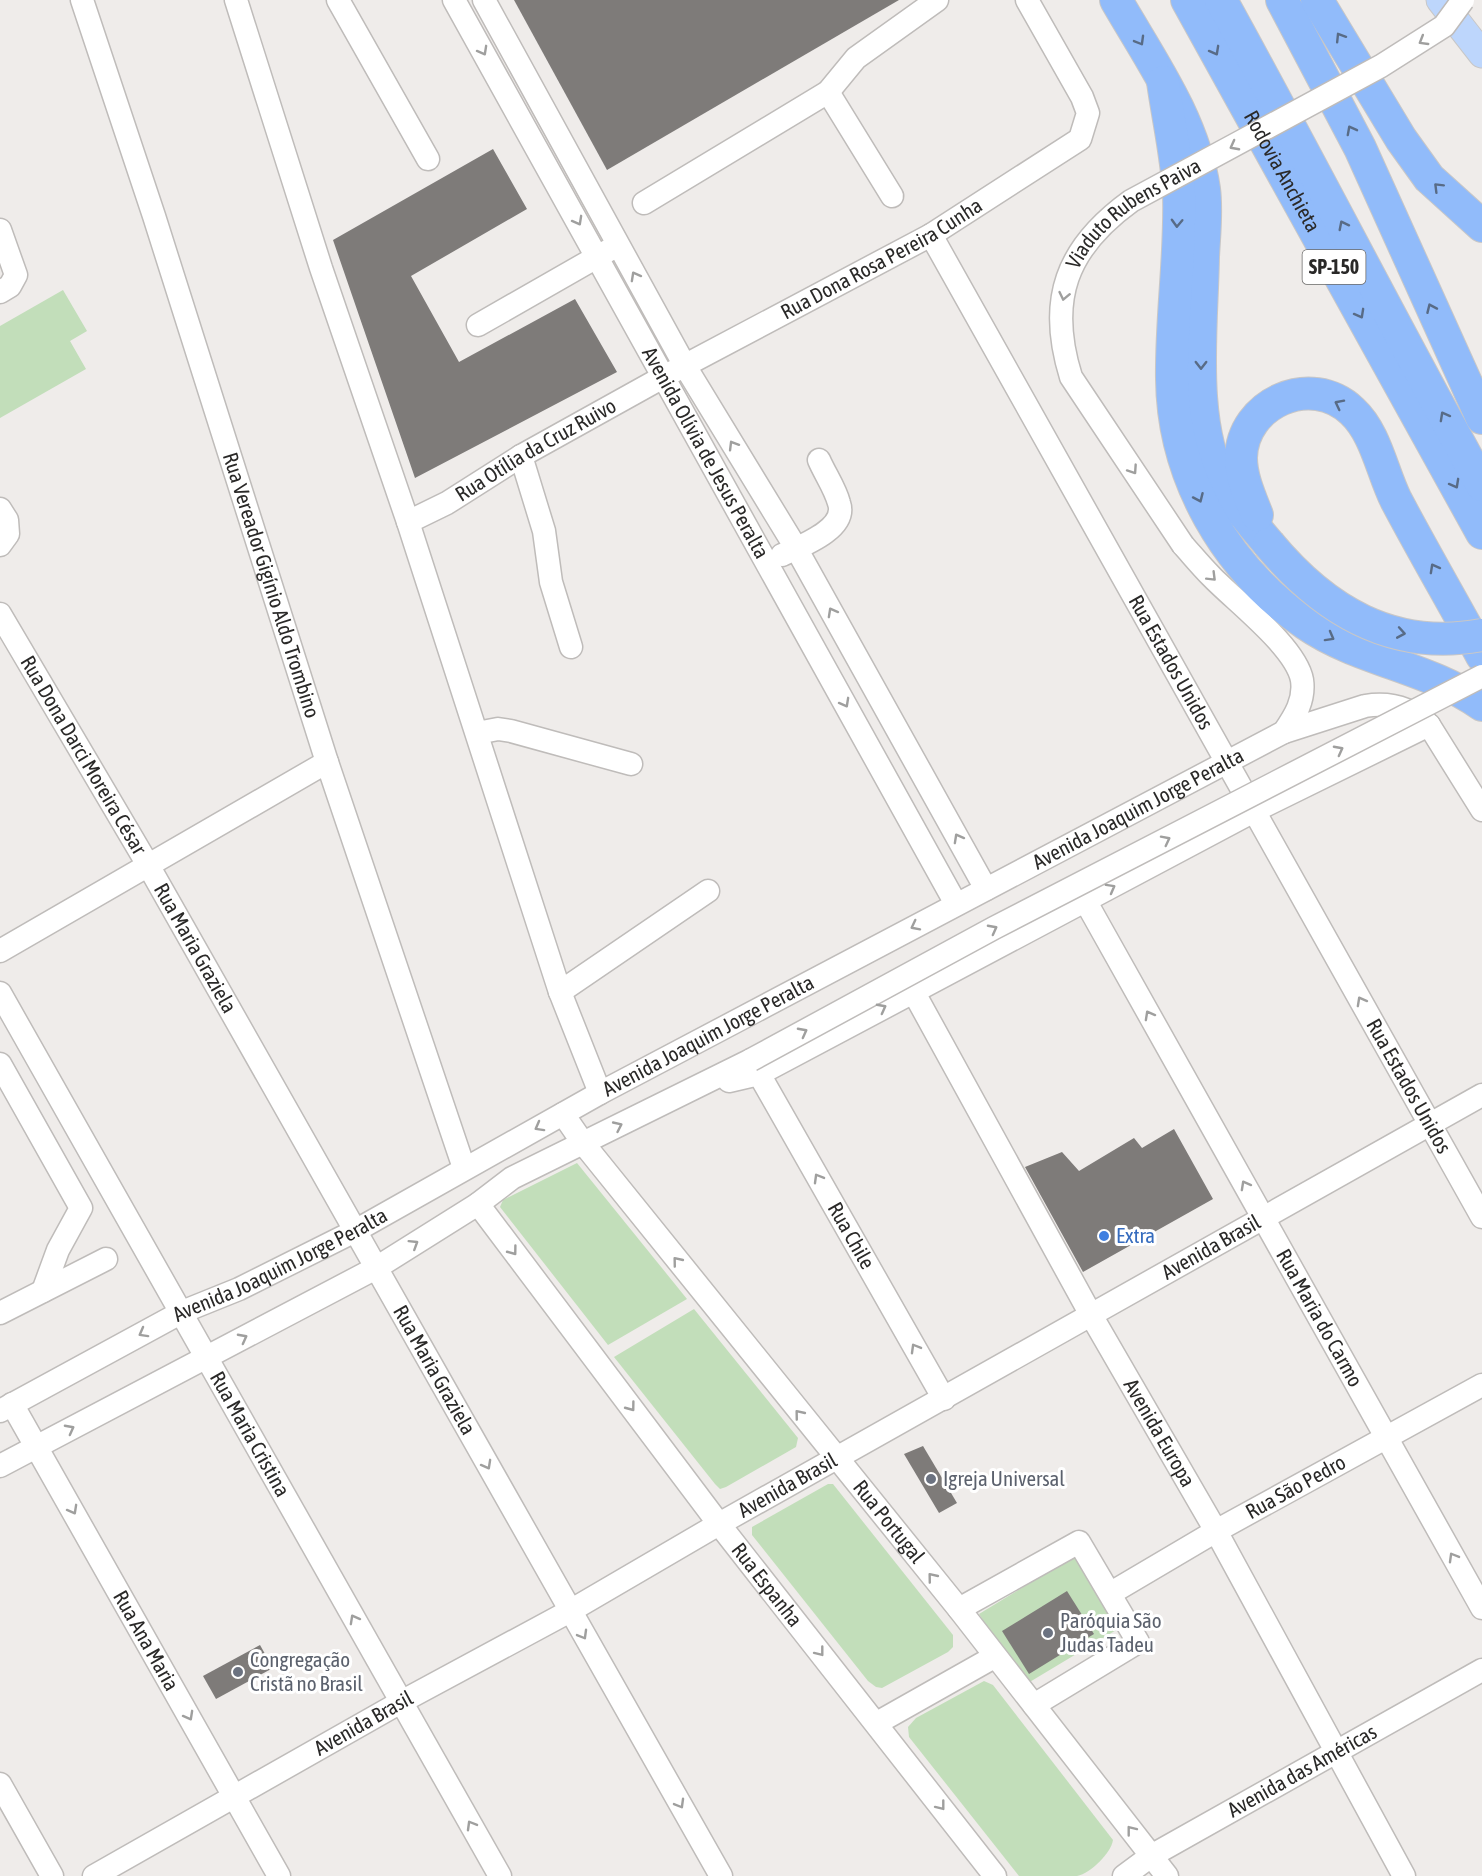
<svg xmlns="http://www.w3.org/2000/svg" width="1482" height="1876" viewBox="0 0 1482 1876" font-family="'Asap Condensed',sans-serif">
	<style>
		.green { fill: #c2deba }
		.building { fill: #7e7b79 }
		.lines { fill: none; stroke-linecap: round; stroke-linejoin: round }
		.minor-casing { stroke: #bfbcba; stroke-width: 25 }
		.major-casing { stroke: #c8c7c7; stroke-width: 29 }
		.highway-casing { stroke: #c8c7c7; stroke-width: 34 }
		.minor { stroke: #fff; stroke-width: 22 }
		.major { stroke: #bdd6fc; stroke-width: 27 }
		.highway { stroke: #91bbfa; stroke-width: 32 }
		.minor-bridge-casing { stroke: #bfbcba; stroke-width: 25; stroke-linecap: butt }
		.highway-bridge-casing { stroke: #c8c7c7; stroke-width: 34; stroke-linecap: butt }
		.minor-bridge { stroke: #fff; stroke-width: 22 }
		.highway-bridge { stroke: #91bbfa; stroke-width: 32 }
		.oneway { stroke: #586b86 }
		.oneway2 { stroke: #9f9f9e }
		.shop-dot { fill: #3f7fe0; stroke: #fff; stroke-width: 2 }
		.worship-dot { fill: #6b7280; stroke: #fff; stroke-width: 2 }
		.labels { text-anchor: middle; stroke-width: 6; stroke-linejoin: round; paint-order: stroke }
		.shield { fill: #fff; stroke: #6a6968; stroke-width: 1.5 }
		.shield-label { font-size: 20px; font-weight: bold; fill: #2a2928 }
		.street-label { font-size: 21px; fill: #2a2928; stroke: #fff }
		.shop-label { font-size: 21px; fill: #366cbe; stroke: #fff; text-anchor: start }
		.worship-label { font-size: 21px; fill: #5b616d; stroke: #fff; text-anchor: start }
	</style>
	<rect width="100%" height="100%" fill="#efecea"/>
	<g class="green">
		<polygon points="63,290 87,331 70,341 86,369 0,418 0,326"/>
		<polygon points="577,1163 687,1299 608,1345 500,1207 503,1200"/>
		<polygon points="694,1309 798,1438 796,1447 726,1487 720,1489 715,1484 614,1357"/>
		<polygon points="828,1484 833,1484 953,1635 953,1647 948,1652 882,1688 876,1687 868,1681 752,1535 752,1527"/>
		<polygon points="1074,1556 1118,1629 1023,1686 979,1614"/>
		<path d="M984,1681L993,1685L1113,1840C1111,1853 1091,1873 1077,1876C1060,1876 1037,1876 1019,1876L909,1737L908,1727L916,1718Z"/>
	</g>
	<g class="building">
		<polygon points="514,0 899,0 607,170"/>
		<polygon points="493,149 527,209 411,276 459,362 575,299 617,372 415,478 333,240"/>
		<polygon points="1174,1129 1213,1199 1083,1272 1025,1167 1062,1152 1079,1171 1134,1138 1142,1148"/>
		<polygon points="923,1446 957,1503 939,1513 904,1454"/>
		<polygon points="1067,1591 1094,1634 1029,1674 1002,1631"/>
		<polygon points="260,1645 273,1668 216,1699 203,1676"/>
	</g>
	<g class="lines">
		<defs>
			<g id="minor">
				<path id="s1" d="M82,0L154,216L327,762L464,1168"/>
				<polyline points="236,0 321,268 408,522 560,992 600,1093"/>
				<polyline points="338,0 428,159"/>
				<path id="s2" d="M454,0L956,904"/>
				<polyline points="484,0 685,366 796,548 986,889"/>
				<polyline points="828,92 892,196"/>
				<polyline points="644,203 828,92 856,58 937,0"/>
				<polyline points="0,230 16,275 10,286 0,292"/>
				<path id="s3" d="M931,235L1482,1217"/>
				<polyline points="478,325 611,249"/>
				<polyline points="521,456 544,531 551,582 571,647"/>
				<polyline points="0,509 7,520 8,534 0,545"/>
				<path id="s4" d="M408,522L447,503L521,456L665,376L931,235L1080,139L1088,113L1082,97L1027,0"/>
				<path d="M782,555C801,546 848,529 839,503C835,488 825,474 819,460"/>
				<path id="s5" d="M0,614L148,865L721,1876"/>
				<path d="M1284,732L1365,706C1389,702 1411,708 1429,725L1482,810"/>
				<polyline points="477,733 498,729 511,731 631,764"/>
				<path id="s6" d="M1086,902L1482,1608"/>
				<polyline points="0,951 327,762"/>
				<path id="s7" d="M913,991L1091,1315L1216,1531L1404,1876"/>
				<polyline points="560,992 708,891"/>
				<path id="s8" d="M0,993L500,1876"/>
				<polyline points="0,1064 81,1208 58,1250 43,1291"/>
				<path id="s9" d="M759,1074L944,1399"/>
				<polyline points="729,1081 759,1074 1254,811 1429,725"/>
				<path id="s10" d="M563,1114L583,1143L959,1609L1167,1876"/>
				<path id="s11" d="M478,1204L719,1524L995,1876"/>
				<polyline points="0,1313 106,1259"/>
				<path id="s12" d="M12,1404L279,1876"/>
				<path id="s13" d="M0,1411L182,1312L239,1289L355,1231L600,1093L1284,732C1295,716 1305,700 1302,680C1296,647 1235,601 1211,576C1201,566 1192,555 1183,545"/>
				<polyline points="0,1466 376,1268 478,1204 512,1178 751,1060"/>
				<path id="s14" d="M1111,1593L1216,1531L1482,1385"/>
				<polyline points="959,1609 1079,1542 1138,1642 1034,1705"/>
				<polyline points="877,1723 994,1657"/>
				<polyline points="0,1784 52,1876"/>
				<path id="s15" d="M94,1876L401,1702L570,1611L719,1524L1482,1095"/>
				<path id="s16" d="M1124,1876L1151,1856L1482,1670"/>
			</g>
			<polyline id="major" points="1440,0 1482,54"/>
			<g id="highway">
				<path d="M1116,0C1150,59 1194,120 1204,189C1207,211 1204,235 1203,257C1202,325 1189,426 1224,486C1237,507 1253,525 1269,544"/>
				<path id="s17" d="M1187,0L1482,533"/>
				<path d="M1221,0C1310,161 1393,324 1482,485"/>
				<polyline points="1282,0 1360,148 1482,418"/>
				<polyline points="1317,0 1401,139 1429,178 1482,226"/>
				<path d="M1163,82C1168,118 1177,157 1179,194C1181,255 1171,318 1172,379C1173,478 1226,568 1306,624C1360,661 1429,667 1482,705"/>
				<path d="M1257,515C1250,497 1241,477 1241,458C1242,403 1311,372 1352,411C1376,433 1382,472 1396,500C1424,553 1454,604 1482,656"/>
			</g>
		</defs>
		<use href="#minor" class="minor-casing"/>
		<use href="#major" class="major-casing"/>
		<use href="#highway" class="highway-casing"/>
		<use href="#minor" class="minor"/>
		<use href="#major" class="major"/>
		<use href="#highway" class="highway"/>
		<defs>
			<g id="minor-bridge">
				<path id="s18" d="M1183,545L1071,377C1047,300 1066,248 1131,201L1381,66L1444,26L1463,0"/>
				<polyline points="751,1060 994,928 1482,676"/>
			</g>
			<path id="highway-bridge" d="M1269,544C1324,610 1392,652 1482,635"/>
		</defs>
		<use href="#minor-bridge" class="minor-bridge-casing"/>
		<use href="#highway-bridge" class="highway-bridge-casing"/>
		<use href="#minor-bridge" class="minor-bridge"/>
		<use href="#highway-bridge" class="highway-bridge"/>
	</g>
	<defs><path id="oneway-chevron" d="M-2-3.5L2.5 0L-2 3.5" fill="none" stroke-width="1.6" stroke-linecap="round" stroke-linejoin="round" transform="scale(1.5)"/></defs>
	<g class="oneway">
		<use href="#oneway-chevron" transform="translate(1340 37) rotate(-122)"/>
		<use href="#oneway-chevron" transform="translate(1140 41) rotate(60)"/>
		<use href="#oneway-chevron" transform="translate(1215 51) rotate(61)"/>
		<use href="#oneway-chevron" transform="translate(1351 130) rotate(-118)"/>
		<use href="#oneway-chevron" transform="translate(1438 187) rotate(-135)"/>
		<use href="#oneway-chevron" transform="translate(1177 223) rotate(92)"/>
		<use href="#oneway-chevron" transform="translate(1343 225) rotate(-117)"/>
		<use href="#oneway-chevron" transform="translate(1431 308) rotate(-114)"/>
		<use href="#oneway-chevron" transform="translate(1360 314) rotate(61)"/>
		<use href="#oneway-chevron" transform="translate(1201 365) rotate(90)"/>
		<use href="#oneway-chevron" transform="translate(1339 404) rotate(-153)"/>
		<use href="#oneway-chevron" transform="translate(1444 416) rotate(-119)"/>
		<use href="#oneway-chevron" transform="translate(1455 484) rotate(61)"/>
		<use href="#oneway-chevron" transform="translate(1199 498) rotate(66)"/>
		<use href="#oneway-chevron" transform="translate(1434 568) rotate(-119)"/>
		<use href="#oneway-chevron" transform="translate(1401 633) rotate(10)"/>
		<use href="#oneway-chevron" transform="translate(1330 637) rotate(29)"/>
	</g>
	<g class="oneway2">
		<use href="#oneway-chevron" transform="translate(1423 41) rotate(149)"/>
		<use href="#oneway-chevron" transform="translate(483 51) rotate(61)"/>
		<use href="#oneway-chevron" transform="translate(1234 146) rotate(152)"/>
		<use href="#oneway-chevron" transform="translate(578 221) rotate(61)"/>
		<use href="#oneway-chevron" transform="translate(635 276) rotate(-119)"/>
		<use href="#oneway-chevron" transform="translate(1064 296) rotate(102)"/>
		<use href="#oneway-chevron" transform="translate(733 445) rotate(-121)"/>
		<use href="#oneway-chevron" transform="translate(1133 470) rotate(56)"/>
		<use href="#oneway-chevron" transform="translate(1212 577) rotate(45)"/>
		<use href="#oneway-chevron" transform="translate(832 612) rotate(-119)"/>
		<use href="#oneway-chevron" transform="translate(845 703) rotate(61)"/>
		<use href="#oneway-chevron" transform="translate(1339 750) rotate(-28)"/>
		<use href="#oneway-chevron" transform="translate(958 838) rotate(-119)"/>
		<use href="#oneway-chevron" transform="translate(1166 840) rotate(-27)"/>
		<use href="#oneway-chevron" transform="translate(1111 888) rotate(-29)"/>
		<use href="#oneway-chevron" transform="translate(915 926) rotate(153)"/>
		<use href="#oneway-chevron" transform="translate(993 929) rotate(-28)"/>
		<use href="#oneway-chevron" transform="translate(1361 1001) rotate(-119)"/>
		<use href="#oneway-chevron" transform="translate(882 1008) rotate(-28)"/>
		<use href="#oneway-chevron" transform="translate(1149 1015) rotate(-119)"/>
		<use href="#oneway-chevron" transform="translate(803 1032) rotate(-28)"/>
		<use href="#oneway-chevron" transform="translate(618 1126) rotate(-25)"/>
		<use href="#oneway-chevron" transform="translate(539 1127) rotate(151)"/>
		<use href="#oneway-chevron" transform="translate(818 1178) rotate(-120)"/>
		<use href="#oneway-chevron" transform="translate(1245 1185) rotate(-119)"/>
		<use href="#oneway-chevron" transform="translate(414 1244) rotate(-32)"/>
		<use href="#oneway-chevron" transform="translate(513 1251) rotate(53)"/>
		<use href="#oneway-chevron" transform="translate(677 1261) rotate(-129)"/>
		<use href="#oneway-chevron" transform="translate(143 1333) rotate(151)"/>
		<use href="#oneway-chevron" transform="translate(243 1338) rotate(-28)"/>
		<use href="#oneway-chevron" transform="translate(915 1348) rotate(-120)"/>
		<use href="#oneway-chevron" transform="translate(631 1407) rotate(53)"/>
		<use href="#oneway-chevron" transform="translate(799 1414) rotate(-129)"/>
		<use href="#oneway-chevron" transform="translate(70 1429) rotate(-28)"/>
		<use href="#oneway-chevron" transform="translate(487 1465) rotate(61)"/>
		<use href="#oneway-chevron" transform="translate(73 1510) rotate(61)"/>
		<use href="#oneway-chevron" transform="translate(1453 1557) rotate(-120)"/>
		<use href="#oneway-chevron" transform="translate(932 1577) rotate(-129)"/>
		<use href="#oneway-chevron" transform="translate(354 1619) rotate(-119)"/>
		<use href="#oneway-chevron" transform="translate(583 1635) rotate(60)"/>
		<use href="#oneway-chevron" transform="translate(820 1652) rotate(52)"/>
		<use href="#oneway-chevron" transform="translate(189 1716) rotate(61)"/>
		<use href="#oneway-chevron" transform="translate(680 1804) rotate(60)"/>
		<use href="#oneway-chevron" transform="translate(941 1806) rotate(52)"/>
		<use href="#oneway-chevron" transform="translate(471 1825) rotate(-120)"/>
		<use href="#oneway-chevron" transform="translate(1131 1830) rotate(-128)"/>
	</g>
	<circle class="shop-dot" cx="1104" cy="1236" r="6"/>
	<g class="worship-dot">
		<circle cx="931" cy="1479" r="6"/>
		<circle cx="1048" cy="1633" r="6"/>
		<circle cx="238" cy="1672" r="6"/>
	</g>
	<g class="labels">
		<rect class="shield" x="1302.5" y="250" width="63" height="34" rx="4.5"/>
		<g class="shield-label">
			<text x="1334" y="274">SP-150</text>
		</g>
		<g class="street-label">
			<text dy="7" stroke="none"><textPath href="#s17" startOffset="196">Rodovia Anchieta</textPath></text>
			<text dy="7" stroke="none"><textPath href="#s18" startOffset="398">Viaduto Rubens Paiva</textPath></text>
			<text dy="7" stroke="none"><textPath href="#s4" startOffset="542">Rua Dona Rosa Pereira Cunha</textPath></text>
			<text dy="7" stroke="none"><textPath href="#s4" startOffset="147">Rua Otília da Cruz Ruivo</textPath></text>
			<text dy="7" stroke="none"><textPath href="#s2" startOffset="518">Avenida Olívia de Jesus Peralta</textPath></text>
			<text dy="7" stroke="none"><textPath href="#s1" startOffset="615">Rua Vereador Gigínio Aldo Trombino</textPath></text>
			<text dy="7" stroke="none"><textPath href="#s3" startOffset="490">Rua Estados Unidos</textPath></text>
			<text dy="7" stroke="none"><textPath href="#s5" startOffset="164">Rua Dona Darci Moreira César</textPath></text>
			<text dy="7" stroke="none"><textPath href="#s13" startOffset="1288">Avenida Joaquim Jorge Peralta</textPath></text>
			<text dy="7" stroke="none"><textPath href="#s5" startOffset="387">Rua Maria Graziela</textPath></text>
			<text dy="7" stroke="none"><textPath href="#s13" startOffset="802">Avenida Joaquim Jorge Peralta</textPath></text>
			<text dy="7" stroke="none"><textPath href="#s3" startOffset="976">Rua Estados Unidos</textPath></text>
			<text dy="7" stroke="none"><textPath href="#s9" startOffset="186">Rua Chile</textPath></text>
			<text dy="7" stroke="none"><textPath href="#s15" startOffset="1282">Avenida Brasil</textPath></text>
			<text dy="7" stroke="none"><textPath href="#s13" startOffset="316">Avenida Joaquim Jorge Peralta</textPath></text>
			<text dy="7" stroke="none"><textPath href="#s6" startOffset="477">Rua Maria do Carmo</textPath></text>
			<text dy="7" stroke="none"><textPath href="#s5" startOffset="872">Rua Maria Graziela</textPath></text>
			<text dy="7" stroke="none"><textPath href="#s7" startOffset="506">Avenida Europa</textPath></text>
			<text dy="7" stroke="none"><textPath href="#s8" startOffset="507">Rua Maria Cristina</textPath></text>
			<text dy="7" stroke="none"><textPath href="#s15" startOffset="796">Avenida Brasil</textPath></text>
			<text dy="7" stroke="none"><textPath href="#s14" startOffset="213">Rua São Pedro</textPath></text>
			<text dy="7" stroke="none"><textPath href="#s10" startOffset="522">Rua Portugal</textPath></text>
			<text dy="7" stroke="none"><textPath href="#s11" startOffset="478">Rua Espanha</textPath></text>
			<text dy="7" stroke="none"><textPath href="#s12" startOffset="272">Rua Ana Maria</textPath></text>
			<text dy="7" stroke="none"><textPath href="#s15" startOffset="310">Avenida Brasil</textPath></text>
			<text dy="7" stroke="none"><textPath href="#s16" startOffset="207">Avenida das Américas</textPath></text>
		</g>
		<g class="shop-label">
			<text x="1116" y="1243">Extra</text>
		</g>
		<g class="worship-label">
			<text x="943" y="1486">Igreja Universal</text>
			<text x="1060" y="1628">Paróquia São<tspan x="1060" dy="24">Judas Tadeu</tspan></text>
			<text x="250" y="1667">Congregação<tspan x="250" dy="24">Cristã no Brasil</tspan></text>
		</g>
	</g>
</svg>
